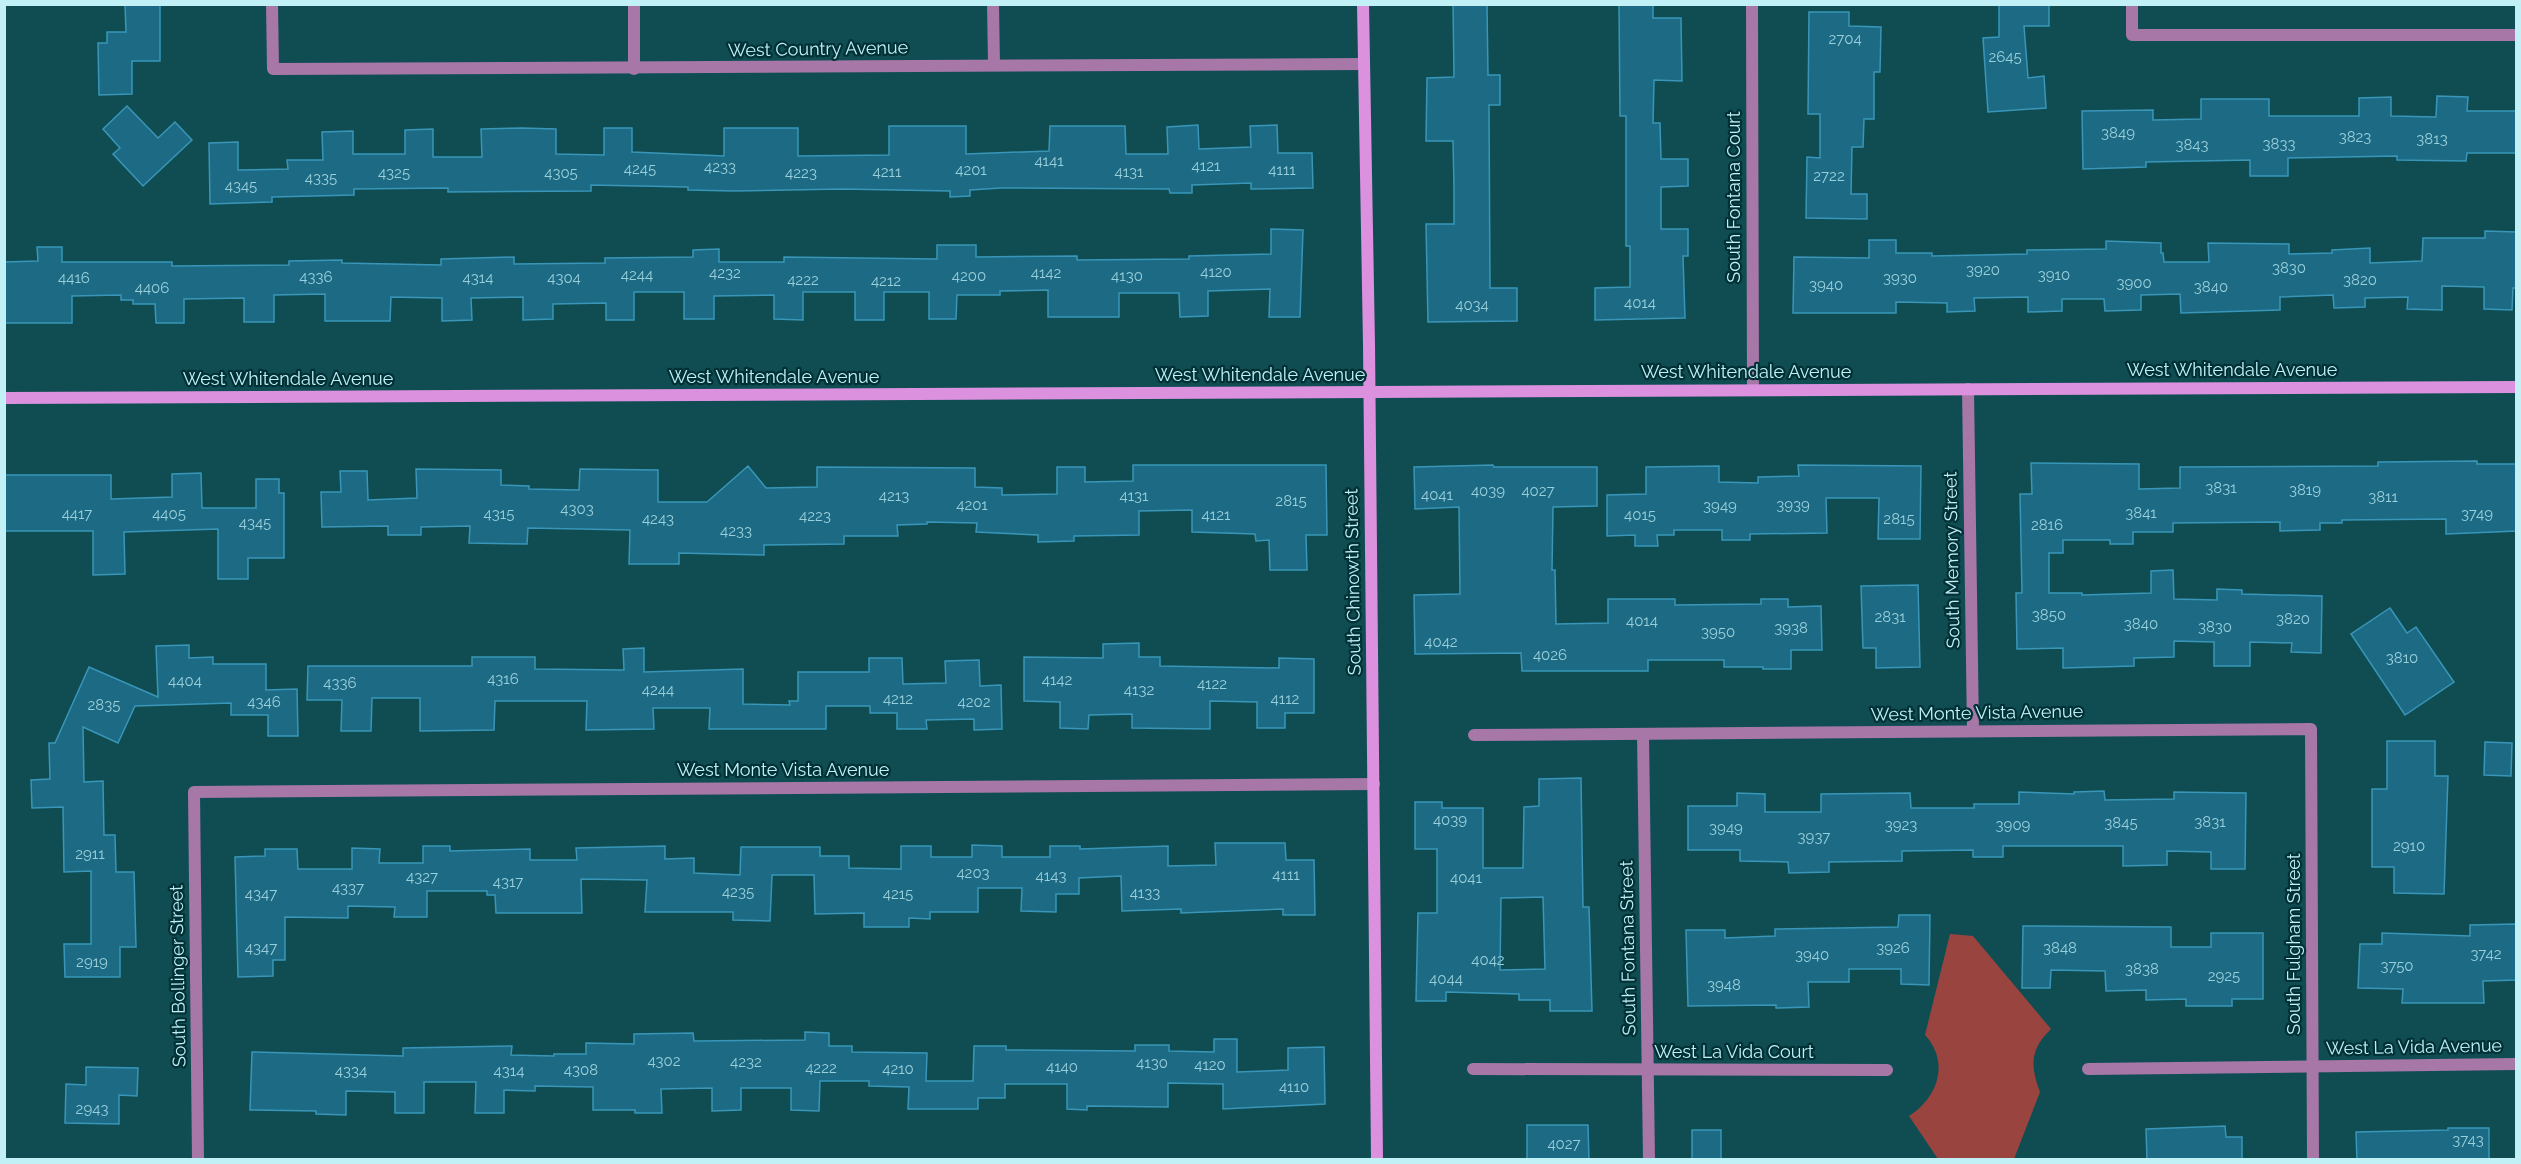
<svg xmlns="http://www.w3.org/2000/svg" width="2521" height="1164" viewBox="0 0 2521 1164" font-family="Raleway,sans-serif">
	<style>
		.green { fill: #9a443f }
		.building { fill: #1d6a84; stroke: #3996b8; stroke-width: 1.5; fill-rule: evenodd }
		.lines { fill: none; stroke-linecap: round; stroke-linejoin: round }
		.street { stroke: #a677a7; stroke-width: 12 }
		.secondary { stroke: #dc91de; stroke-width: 12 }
		.labels { text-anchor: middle; stroke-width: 4.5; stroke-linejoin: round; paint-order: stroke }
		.number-label { font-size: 15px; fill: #98cfda }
		.street-label { font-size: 18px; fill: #c1f1f7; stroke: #003136 }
	</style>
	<rect width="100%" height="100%" fill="#0f4d53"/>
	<path class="green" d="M1950,934L1973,936L2051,1029C2030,1049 2030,1066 2040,1092L2014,1159H1938L1909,1116C1938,1098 1950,1062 1925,1035Z"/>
	<g class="building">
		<polygon points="125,4 160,4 160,61 132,61 132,94 99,95 98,43 107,43 107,32 126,32"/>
		<polygon points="1453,4 1487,4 1488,75 1500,75 1500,105 1489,105 1490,288 1517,288 1517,321 1428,322 1426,224 1454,224 1454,189 1453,141 1426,141 1427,78 1454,77"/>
		<polygon points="1619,4 1653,4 1653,18 1681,18 1682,81 1654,80 1653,123 1660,123 1661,159 1688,159 1688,186 1661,187 1661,229 1688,229 1688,256 1683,256 1685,318 1595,320 1595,288 1630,287 1630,246 1626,246 1626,116 1620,116"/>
		<polygon points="1999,4 2049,4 2049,26 2024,26 2028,78 2044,76 2046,108 1988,112 1983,38 1999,37"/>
		<polygon points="1809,12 1849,12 1849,26 1881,27 1880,72 1874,72 1874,119 1864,119 1863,147 1852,147 1851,194 1867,194 1867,219 1806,218 1807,157 1820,158 1820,114 1808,114"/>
		<polygon points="2437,96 2468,97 2467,111 2517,111 2517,153 2467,153 2466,161 2397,160 2397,156 2288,158 2288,176 2250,176 2250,160 2146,162 2146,167 2083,169 2082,111 2153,110 2153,120 2201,119 2201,99 2269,99 2269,116 2359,116 2359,98 2391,97 2391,116 2436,117"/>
		<polygon points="127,106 158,138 175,122 192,140 143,186 113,154 120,148 103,129"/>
		<polygon points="1198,125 1199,149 1251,147 1250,126 1277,125 1278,153 1312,153 1313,188 1251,189 1251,183 1192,185 1192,193 1170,193 1169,189 1001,188 970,190 970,196 950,197 950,191 842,189 734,191 688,190 688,187 591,185 591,191 448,192 448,188 354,189 354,195 272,197 272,202 210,204 209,143 238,142 238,170 288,169 287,160 323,160 322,132 353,131 353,154 405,154 405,130 433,129 433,157 482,157 481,129 522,128 556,129 556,154 604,155 604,128 632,128 632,152 724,156 724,128 798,128 798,156 889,155 889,126 966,126 966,154 1049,151 1050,126 1125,126 1126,154 1168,154 1167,127"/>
		<polygon points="1271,229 1303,230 1300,317 1269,317 1270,289 1208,291 1208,316 1180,317 1179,293 1119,293 1119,317 1048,317 1048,290 1000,291 1000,295 957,295 956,319 929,319 929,292 884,292 884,320 855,320 855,292 803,292 803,320 774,319 774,295 714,296 714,319 684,319 684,292 634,292 634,320 606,320 606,303 553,304 553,319 523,320 523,297 471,298 472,320 442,321 442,298 391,297 390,321 325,321 325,294 274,295 274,322 244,322 244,298 184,299 184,323 156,323 155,304 133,304 133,300 121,300 121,295 72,296 72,323 4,323 4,262 38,261 37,247 62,247 62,262 172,262 172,266 289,265 289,261 342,260 342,263 441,265 441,259 514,257 514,264 605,263 605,258 693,257 693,250 719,249 719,262 784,262 784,257 937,259 937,245 976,245 976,257 1077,256 1077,260 1189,259 1189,256 1271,254"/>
		<polygon points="2485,231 2517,232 2517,288 2513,288 2512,310 2484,309 2484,287 2442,286 2442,310 2407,309 2408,297 2365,298 2365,307 2334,308 2333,295 2280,297 2280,310 2181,313 2180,294 2141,295 2141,310 2105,311 2104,299 2062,299 2062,311 2028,312 2028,297 1974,298 1975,311 1947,312 1947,303 1896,302 1896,313 1793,313 1794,257 1869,258 1869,240 1896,240 1896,253 1932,253 1932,256 2027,254 2027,250 2106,249 2106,241 2161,243 2161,253 2163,253 2164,262 2209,262 2208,243 2289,244 2289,254 2332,253 2332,250 2370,248 2370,263 2422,261 2423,238 2485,238"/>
		<polygon points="2477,461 2477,464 2517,464 2517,531 2446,534 2446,519 2342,520 2342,523 2320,523 2320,530 2280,531 2280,522 2173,523 2173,532 2133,532 2133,544 2110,544 2110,540 2063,540 2063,553 2049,553 2049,593 2082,593 2082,595 2151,593 2151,571 2173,570 2174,599 2217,600 2217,589 2242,590 2242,594 2322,596 2321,653 2291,652 2292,643 2250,642 2250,666 2214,666 2214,642 2174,641 2174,657 2134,658 2134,666 2063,668 2063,648 2017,649 2016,593 2022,593 2020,494 2032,494 2031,463 2139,464 2139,489 2180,488 2180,467 2378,466 2378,462"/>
		<polygon points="1133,465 1326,465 1327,535 1306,535 1307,570 1270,570 1269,540 1256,541 1255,534 1192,532 1192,510 1139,511 1139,535 1074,536 1074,541 1038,542 1038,535 976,532 977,523 927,522 927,524 897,525 898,536 844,536 844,544 764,545 764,555 679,553 679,564 629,564 630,530 528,528 527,544 469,543 470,526 421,527 421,535 388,535 388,526 322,527 321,492 341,492 340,471 367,471 368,500 417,498 416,469 501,470 501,485 529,486 529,489 579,490 580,469 658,470 658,502 707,502 748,466 766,488 817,487 817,467 975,468 975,487 1002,488 1002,495 1057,494 1057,467 1085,467 1085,482 1133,481"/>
		<polygon points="1493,465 1494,467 1597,467 1597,506 1553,507 1552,570 1555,570 1556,624 1608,623 1608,599 1675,599 1675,605 1761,604 1761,599 1788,599 1788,607 1821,606 1822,650 1791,650 1791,669 1763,669 1763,667 1724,667 1724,660 1648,660 1648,671 1522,671 1521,653 1415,654 1414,595 1460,594 1459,507 1415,509 1414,467"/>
		<polygon points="1798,465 1921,466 1920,539 1878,539 1879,498 1826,498 1827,533 1750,534 1750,540 1722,540 1722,530 1674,530 1674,535 1657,535 1658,546 1635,546 1635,535 1607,536 1607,495 1646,494 1646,467 1719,466 1719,482 1758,483 1758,477 1799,476"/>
		<polygon points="201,473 202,508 256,508 256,479 279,479 279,493 284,493 284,558 248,558 248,579 218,579 218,529 124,532 125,574 93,575 93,531 4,531 4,475 111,475 111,499 172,497 172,474"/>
		<polygon points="1918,585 1920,667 1876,668 1876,648 1863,648 1861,586"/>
		<polygon points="2390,608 2407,633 2416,627 2454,682 2405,715 2351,634"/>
		<polygon points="1139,643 1139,657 1160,657 1160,666 1279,668 1279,658 1314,659 1314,713 1285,713 1285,728 1257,728 1257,702 1210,701 1210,729 1132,728 1132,714 1089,715 1088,729 1060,728 1060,702 1024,701 1024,657 1103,658 1103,644"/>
		<polygon points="189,645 189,658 213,657 213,664 266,664 266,690 297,689 298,736 268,736 268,715 231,715 231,703 135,706 118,743 83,727 84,782 103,781 104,835 115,835 116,872 134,872 136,947 120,947 120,977 65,977 64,944 91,944 91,871 64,872 63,807 32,808 31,780 50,779 49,743 55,743 89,667 158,697 156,646"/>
		<polygon points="644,648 644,672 743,669 743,704 790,705 789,701 798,701 798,672 869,672 869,658 902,658 903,684 946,683 945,661 979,660 980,686 1001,685 1002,729 974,730 974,719 926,720 927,729 897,729 897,713 870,713 870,706 826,706 826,729 709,729 710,708 653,708 654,729 586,730 587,701 495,701 494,730 420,731 420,698 372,698 371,731 341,731 342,700 307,700 308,666 472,666 472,657 535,657 535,669 624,670 623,649"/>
		<polygon points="2387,741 2435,741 2435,776 2448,776 2444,894 2394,893 2394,867 2372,867 2372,789 2387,789"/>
		<polygon points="2485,742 2512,743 2511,776 2484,775"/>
		<path d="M1581,778L1583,907H1589L1592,1011H1550V1000H1519V994L1446,992V1001H1416L1418,913H1437V849H1415V802H1442V808H1483V868H1523L1524,807L1539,806V779ZM1543,897L1545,969L1500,970L1501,898Z"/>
		<polygon points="2104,791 2105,800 2174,799 2174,792 2246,793 2245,869 2211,869 2211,852 2167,851 2167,865 2123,866 2123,846 2003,846 2003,857 1973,857 1973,850 1902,851 1902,861 1829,862 1829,872 1789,873 1788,862 1740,861 1740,850 1688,850 1688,806 1737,806 1737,793 1765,794 1765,812 1821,812 1821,794 1910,793 1911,808 1974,808 1974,804 2019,804 2019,792 2074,794 2074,792"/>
		<polygon points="1215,843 1285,843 1286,860 1314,860 1315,915 1283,915 1283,909 1181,913 1181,909 1122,911 1121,876 1079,878 1079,894 1056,894 1056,912 1021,911 1022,888 978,888 978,912 930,912 930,919 909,918 909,927 864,927 864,913 815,914 814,875 772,875 770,921 733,920 733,912 645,912 647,880 581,879 582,913 496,913 495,895 487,895 487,891 427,891 427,917 394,917 395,907 348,906 348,918 285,917 285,960 273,960 273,976 238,977 235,857 265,856 265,849 297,849 298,869 352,869 352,848 380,849 379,863 423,863 423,846 450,846 450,851 530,849 530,860 577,860 576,848 665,846 665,859 694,858 694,873 740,875 741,847 820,847 820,856 849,856 849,868 901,869 901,846 931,846 931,857 972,857 972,845 1002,846 1002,857 1050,857 1050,846 1080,846 1080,849 1168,846 1168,866 1216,865"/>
		<polygon points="1899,915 1930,915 1929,985 1901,984 1901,969 1849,969 1849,982 1808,982 1809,1007 1776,1008 1776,1005 1688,1006 1686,930 1725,930 1725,938 1775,936 1775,929 1898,927"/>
		<polygon points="2517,924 2517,980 2483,981 2484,1003 2402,1003 2403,989 2358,988 2360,944 2382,944 2382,933 2470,936 2470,925"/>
		<polygon points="2023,926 2171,927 2171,947 2211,947 2211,933 2263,933 2263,999 2232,999 2232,1006 2186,1006 2186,999 2146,1000 2146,990 2106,991 2105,971 2051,970 2050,988 2022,988"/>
		<polygon points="805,1032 829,1033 829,1046 852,1046 852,1052 927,1053 926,1081 973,1081 974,1046 1006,1046 1006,1050 1135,1051 1135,1045 1169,1045 1169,1051 1214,1052 1214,1039 1237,1039 1237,1072 1288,1070 1288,1048 1324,1047 1325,1104 1223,1109 1223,1084 1168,1083 1168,1107 1087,1106 1087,1110 1067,1109 1067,1084 1005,1084 1005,1098 978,1098 978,1109 908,1109 909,1087 869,1086 869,1081 820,1081 819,1111 791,1110 791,1088 741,1088 741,1110 712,1111 712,1088 661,1089 662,1113 635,1113 635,1110 593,1110 593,1087 535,1086 535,1091 504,1090 504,1113 475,1113 476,1082 424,1082 424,1113 395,1113 395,1092 346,1091 346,1115 316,1114 316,1111 250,1110 252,1052 403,1056 403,1048 512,1046 511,1055 554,1056 554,1054 586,1054 586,1043 634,1044 634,1034 693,1033 694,1041 805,1040"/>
		<polygon points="86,1067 138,1068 137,1096 119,1095 119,1124 65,1123 66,1084 86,1085"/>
		<polygon points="1527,1125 1588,1125 1589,1160 1527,1160"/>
		<polygon points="2225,1126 2226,1137 2242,1137 2242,1160 2147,1160 2146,1129"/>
		<polygon points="2448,1128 2489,1128 2489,1160 2357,1160 2356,1132 2448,1130"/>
		<rect x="1692" y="1130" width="29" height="30"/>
	</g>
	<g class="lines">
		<g class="street">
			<polyline points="272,4 273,69 1364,64"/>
			<polyline points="634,4 634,69"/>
			<polyline points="993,4 994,65"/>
			<polyline points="1752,4 1753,390"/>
			<polyline points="2132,4 2132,35 2516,35"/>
			<polyline points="1968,389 1973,730"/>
			<polyline points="1474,735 2311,729 2313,1160"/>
			<polyline points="1643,735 1649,1160"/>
			<polyline points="1473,1069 1887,1070"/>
			<polyline points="2088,1069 2516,1064"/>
			<polyline points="198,1160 194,792 1374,784"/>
		</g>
		<g class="secondary">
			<polyline points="1363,4 1369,344 1377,1160"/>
			<polyline points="4,398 2516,387"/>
		</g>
	</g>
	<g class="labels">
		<g class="number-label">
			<text x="1845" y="44">2704</text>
			<text x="2005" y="62">2645</text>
			<text x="2118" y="138">3849</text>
			<text x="2355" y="142">3823</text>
			<text x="2432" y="144">3813</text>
			<text x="2279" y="149">3833</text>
			<text x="2192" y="150">3843</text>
			<text x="1049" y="166">4141</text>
			<text x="1206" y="171">4121</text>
			<text x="720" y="172">4233</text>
			<text x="640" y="174">4245</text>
			<text x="971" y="175">4201</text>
			<text x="1282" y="175">4111</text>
			<text x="887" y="177">4211</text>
			<text x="1129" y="177">4131</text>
			<text x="394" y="178">4325</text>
			<text x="561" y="178">4305</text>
			<text x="801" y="178">4223</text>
			<text x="1829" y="181">2722</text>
			<text x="321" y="183">4335</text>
			<text x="241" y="191">4345</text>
			<text x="2289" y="273">3830</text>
			<text x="1983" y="275">3920</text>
			<text x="1216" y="277">4120</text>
			<text x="725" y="278">4232</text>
			<text x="1046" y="278">4142</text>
			<text x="637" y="280">4244</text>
			<text x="2054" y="280">3910</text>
			<text x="969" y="281">4200</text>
			<text x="1127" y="281">4130</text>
			<text x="316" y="282">4336</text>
			<text x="74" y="283">4416</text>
			<text x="478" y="283">4314</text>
			<text x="564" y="283">4304</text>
			<text x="1900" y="283">3930</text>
			<text x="803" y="285">4222</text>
			<text x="2360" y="285">3820</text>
			<text x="886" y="286">4212</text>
			<text x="2134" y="288">3900</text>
			<text x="1826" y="290">3940</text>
			<text x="2211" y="292">3840</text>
			<text x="152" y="293">4406</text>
			<text x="1640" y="308">4014</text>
			<text x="1472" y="310">4034</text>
			<text x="2221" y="493">3831</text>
			<text x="2305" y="495">3819</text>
			<text x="1488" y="496">4039</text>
			<text x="1538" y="496">4027</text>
			<text x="1437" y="500">4041</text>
			<text x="894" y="501">4213</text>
			<text x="1134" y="501">4131</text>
			<text x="2383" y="502">3811</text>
			<text x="1291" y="506">2815</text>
			<text x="972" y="510">4201</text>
			<text x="1793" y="510">3939</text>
			<text x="1720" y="511">3949</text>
			<text x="577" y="514">4303</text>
			<text x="2141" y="518">3841</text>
			<text x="77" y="519">4417</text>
			<text x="169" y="519">4405</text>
			<text x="499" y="519">4315</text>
			<text x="2477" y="519">3749</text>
			<text x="1216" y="520">4121</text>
			<text x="1640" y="520">4015</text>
			<text x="815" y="521">4223</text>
			<text x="658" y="524">4243</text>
			<text x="1899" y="524">2815</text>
			<text x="255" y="528">4345</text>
			<text x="2047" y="530">2816</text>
			<text x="736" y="536">4233</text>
			<text x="2049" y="620">3850</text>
			<text x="1890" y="622">2831</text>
			<text x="2293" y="624">3820</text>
			<text x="1642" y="626">4014</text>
			<text x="2141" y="629">3840</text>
			<text x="2215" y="632">3830</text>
			<text x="1791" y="633">3938</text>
			<text x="1718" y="637">3950</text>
			<text x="1441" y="647">4042</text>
			<text x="1550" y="660">4026</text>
			<text x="2402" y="663">3810</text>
			<text x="503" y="684">4316</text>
			<text x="1057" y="685">4142</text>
			<text x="185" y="686">4404</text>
			<text x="340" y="688">4336</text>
			<text x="1212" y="689">4122</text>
			<text x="658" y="695">4244</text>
			<text x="1139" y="695">4132</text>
			<text x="898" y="704">4212</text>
			<text x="1285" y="704">4112</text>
			<text x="264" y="707">4346</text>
			<text x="974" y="707">4202</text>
			<text x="104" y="710">2835</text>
			<text x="1450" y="825">4039</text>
			<text x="2210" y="827">3831</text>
			<text x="2121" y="828">3845</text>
			<text x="1901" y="830">3923</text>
			<text x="2013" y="830">3909</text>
			<text x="1726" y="833">3949</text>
			<text x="1814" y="842">3937</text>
			<text x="2409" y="851">2910</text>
			<text x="90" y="859">2911</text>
			<text x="973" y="878">4203</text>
			<text x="1286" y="880">4111</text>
			<text x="1051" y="881">4143</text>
			<text x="422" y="882">4327</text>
			<text x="1466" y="883">4041</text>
			<text x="508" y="887">4317</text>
			<text x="348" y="893">4337</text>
			<text x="738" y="897">4235</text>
			<text x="1145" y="898">4133</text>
			<text x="261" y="899">4347</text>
			<text x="898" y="899">4215</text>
			<text x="261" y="953">4347</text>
			<text x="1893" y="953">3926</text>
			<text x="2060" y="953">3848</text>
			<text x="2486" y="959">3742</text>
			<text x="1812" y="960">3940</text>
			<text x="1488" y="965">4042</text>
			<text x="92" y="967">2919</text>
			<text x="2397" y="971">3750</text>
			<text x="2142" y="974">3838</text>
			<text x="2224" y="981">2925</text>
			<text x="1446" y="984">4044</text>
			<text x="1724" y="990">3948</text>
			<text x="664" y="1066">4302</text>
			<text x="746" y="1067">4232</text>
			<text x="1152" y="1068">4130</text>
			<text x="1210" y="1070">4120</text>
			<text x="1062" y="1072">4140</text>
			<text x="821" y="1073">4222</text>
			<text x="898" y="1074">4210</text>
			<text x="581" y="1075">4308</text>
			<text x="351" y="1076">4334</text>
			<text x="509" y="1076">4314</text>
			<text x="1294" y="1092">4110</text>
			<text x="92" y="1114">2943</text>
			<text x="2468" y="1145">3743</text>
			<text x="1564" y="1149">4027</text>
		</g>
		<g class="street-label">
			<text transform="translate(818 49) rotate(-1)" y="6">West Country Avenue</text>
			<text transform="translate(1734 197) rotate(-90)" y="6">South Fontana Court</text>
			<text x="2232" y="376">West Whitendale Avenue</text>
			<text x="1746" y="378">West Whitendale Avenue</text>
			<text x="1260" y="381">West Whitendale Avenue</text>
			<text x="774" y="383">West Whitendale Avenue</text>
			<text x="288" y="385">West Whitendale Avenue</text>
			<text transform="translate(1952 560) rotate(-91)" y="6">South Memory Street</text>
			<text transform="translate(1353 582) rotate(-91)" y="6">South Chinowth Street</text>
			<text transform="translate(1977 713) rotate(-1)" y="6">West Monte Vista Avenue</text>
			<text x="783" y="776">West Monte Vista Avenue</text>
			<text transform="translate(2294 944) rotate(-90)" y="6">South Fulgham Street</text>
			<text transform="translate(1628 948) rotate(-91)" y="6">South Fontana Street</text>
			<text transform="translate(178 976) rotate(-91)" y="6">South Bollinger Street</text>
			<text transform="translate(2414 1047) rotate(-1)" y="6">West La Vida Avenue</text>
			<text x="1734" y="1058">West La Vida Court</text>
		</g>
	</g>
	<rect width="2521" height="1164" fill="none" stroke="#c1f1f7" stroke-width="12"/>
</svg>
